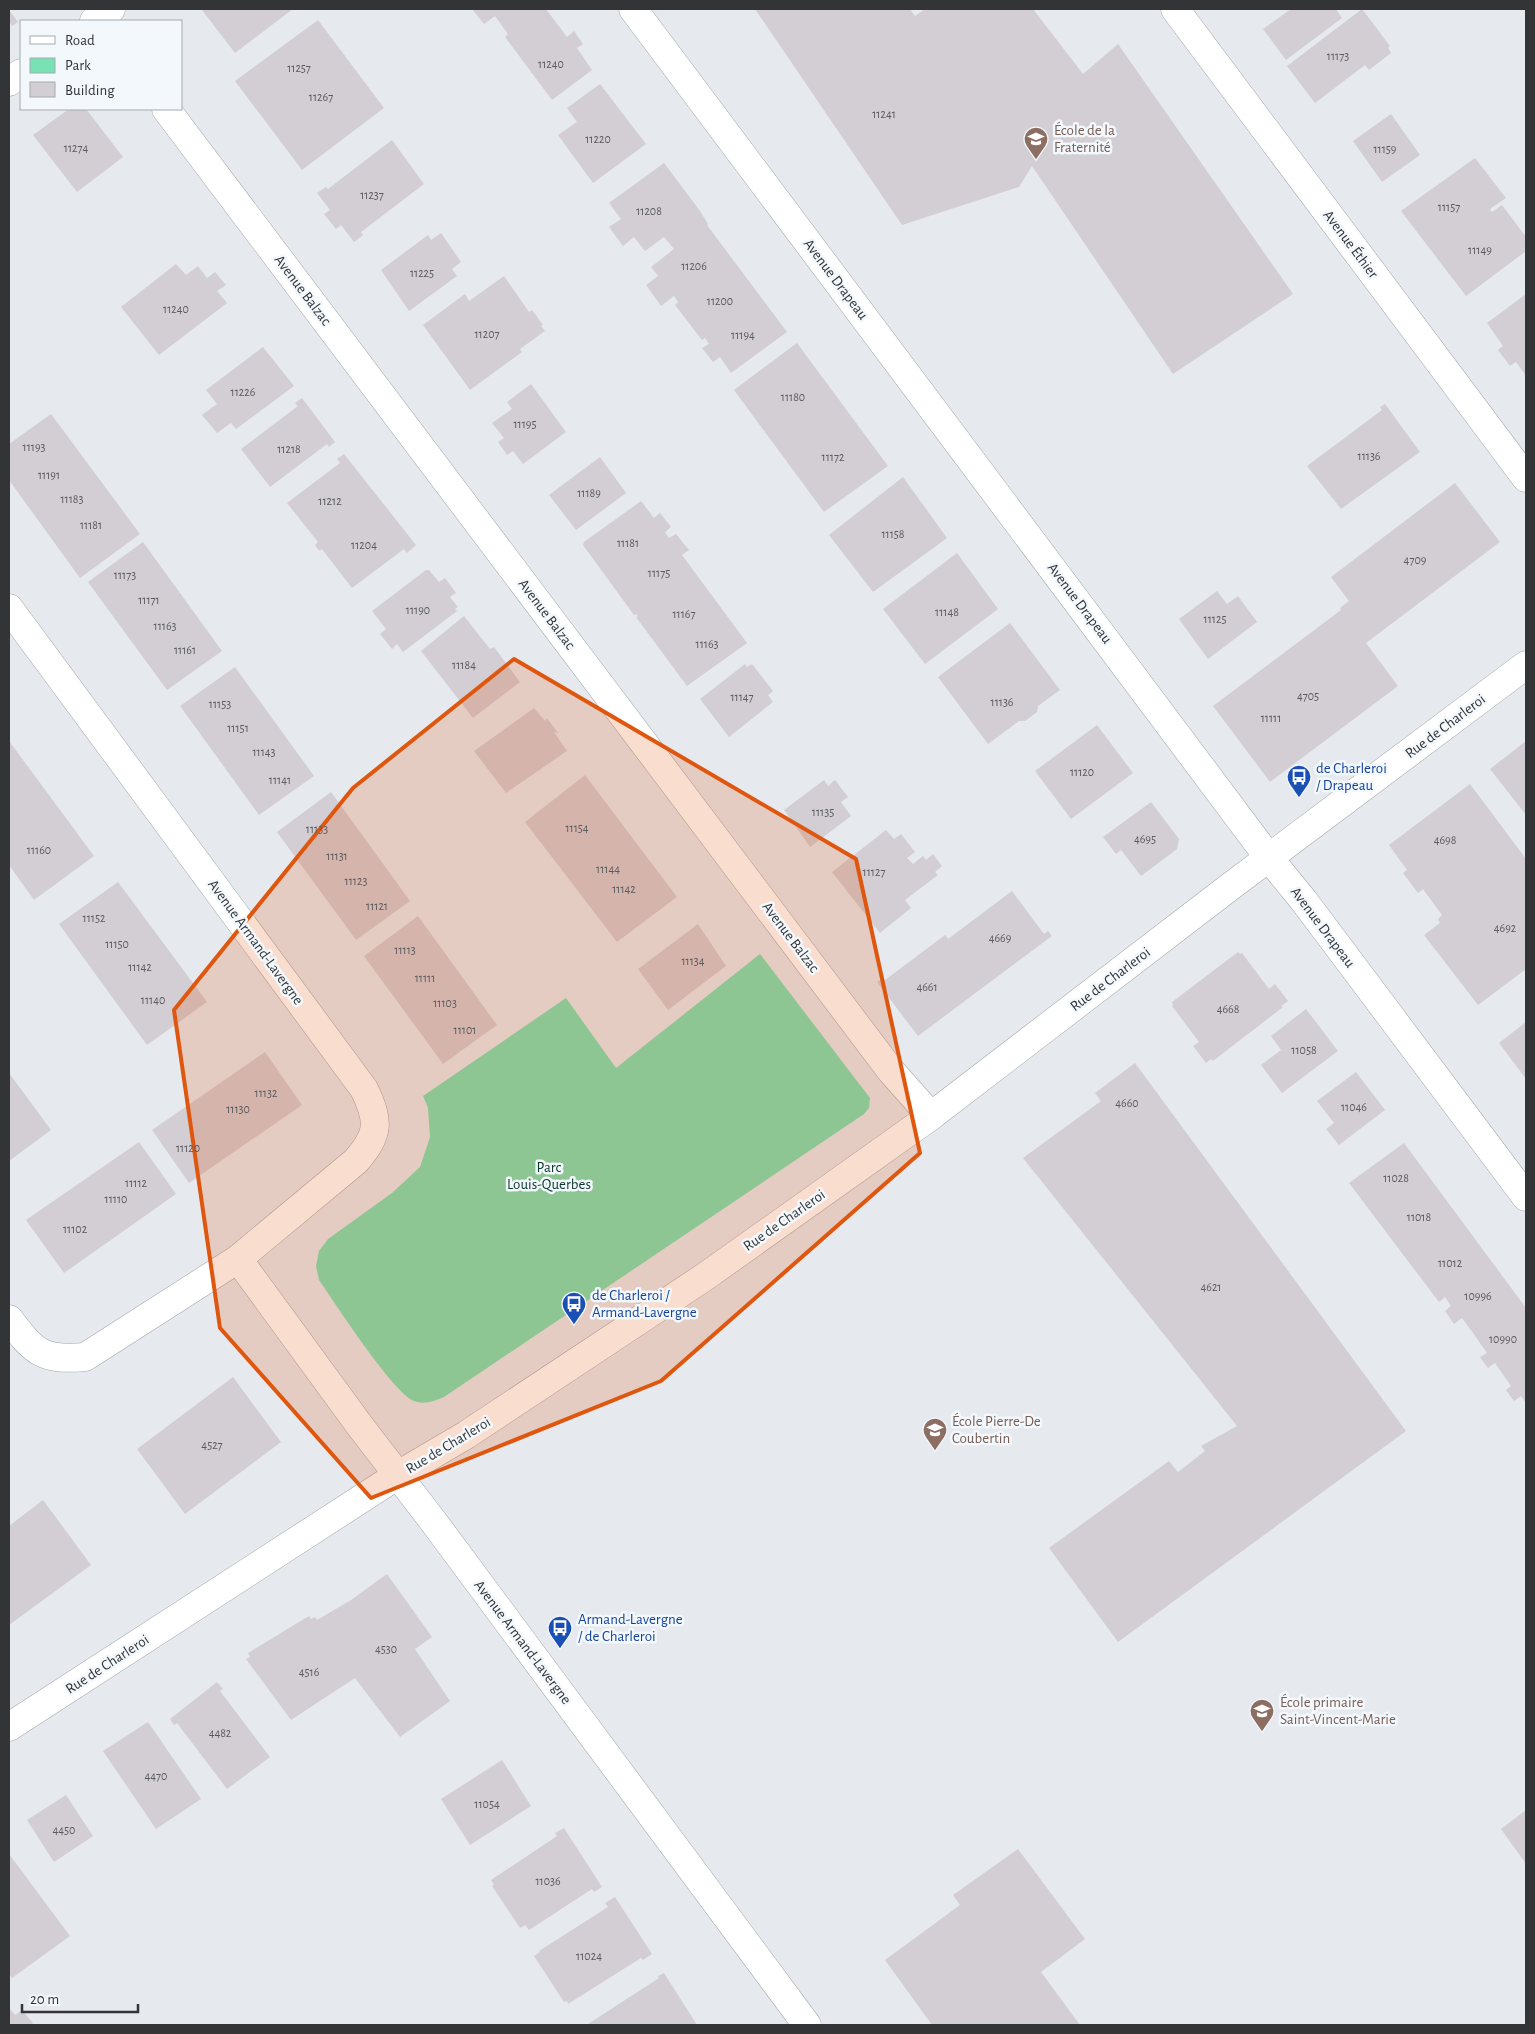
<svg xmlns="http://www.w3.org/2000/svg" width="1535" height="2034" viewBox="0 0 1535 2034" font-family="'Alegreya Sans',sans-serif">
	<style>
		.green { fill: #78e2b5 }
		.building { fill: #d2ced3 }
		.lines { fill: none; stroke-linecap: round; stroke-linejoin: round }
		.minor-casing { stroke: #a1a6aa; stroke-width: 29 }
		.minor { stroke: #fff; stroke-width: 28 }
		.marked { fill: #df570e; fill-opacity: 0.2; stroke: #df570e; stroke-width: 4; stroke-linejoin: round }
		.labels { text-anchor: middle; stroke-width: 5; stroke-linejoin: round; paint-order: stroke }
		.number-label { font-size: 12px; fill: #5a5a5d }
		.education-label { font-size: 15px; fill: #785e54; stroke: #f3f8fd; text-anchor: start }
		.street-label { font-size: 15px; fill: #323436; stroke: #f3f8fd }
		.transit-label { font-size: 15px; fill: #164399; stroke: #f3f8fd; text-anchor: start }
		.park-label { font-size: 15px; fill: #0a3a29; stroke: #f3f8fd }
	</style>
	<rect width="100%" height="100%" fill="#e6eaef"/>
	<path class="green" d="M760,954L870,1098L869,1108L864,1114L444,1397C435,1401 424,1405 414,1401C393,1393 335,1303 319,1280L316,1266L319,1251L328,1239L392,1193L420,1167L430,1137L428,1108L423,1096L566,998L616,1068Z"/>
	<g class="building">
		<polygon points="203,9 293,9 235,53 202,10"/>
		<polygon points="472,9 546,9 567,37 574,31 583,44 577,48 592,70 552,100 505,37 508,34 495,16 484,24"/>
		<polygon points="755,9 910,9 915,16 925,9 1033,9 1083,74 1118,44 1293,294 1173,374 1032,166 1019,187 902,225"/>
		<polygon points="1291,9 1336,9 1342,18 1286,60 1263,29"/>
		<polygon points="1362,9 1390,46 1388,48 1391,53 1369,70 1365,65 1315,103 1287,66"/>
		<polygon points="9,10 18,22 12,26 10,23 9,24"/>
		<polygon points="318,20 384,108 302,170 235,81"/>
		<polygon points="600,84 646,144 593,183 558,135 577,122 567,108"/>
		<polygon points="69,109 86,109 123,157 77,192 33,135"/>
		<polygon points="1391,114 1420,155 1382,182 1353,141"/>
		<polygon points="392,140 424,184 361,232 363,235 354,242 341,225 336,229 324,214 330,210 317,193 326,187 328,189"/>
		<polygon points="1475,158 1506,198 1490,209 1491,211 1492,212 1502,205 1526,237 1526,247 1524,249 1526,251 1466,296 1401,211"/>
		<polygon points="664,163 700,211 708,224 707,225 787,332 731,373 720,357 713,362 702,348 709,344 705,338 702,340 675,305 678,302 674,296 661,306 646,285 658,276 651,267 674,249 664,237 645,251 634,237 623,246 609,227 621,219 609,203"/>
		<polygon points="441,233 461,262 452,269 457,276 409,311 381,270 428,235 431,240"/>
		<polygon points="176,264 186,275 198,266 207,278 215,272 226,285 217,291 227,303 159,355 121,307"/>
		<polygon points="504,276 529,312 532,310 543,325 541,326 545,331 520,349 522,352 470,390 423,325 465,294 469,301"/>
		<polygon points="1526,294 1526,376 1516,362 1510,366 1498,350 1503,346 1487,323"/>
		<polygon points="797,343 888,466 824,512 734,390"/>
		<polygon points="263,347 294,386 236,429 231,423 217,433 202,415 217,404 206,390"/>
		<polygon points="531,384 566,432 523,464 513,451 507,455 498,442 504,438 492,423 512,409 507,402"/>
		<polygon points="302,398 335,442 329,447 327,444 270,487 241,449 298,406 295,403"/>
		<polygon points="1385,404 1420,452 1341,509 1307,466 1382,410 1380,407"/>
		<polygon points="51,414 140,534 80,578 9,480 9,444"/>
		<polygon points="344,454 416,545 407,553 404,549 352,588 322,549 320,551 317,548 315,545 318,542 287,503 340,463 337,459"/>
		<polygon points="600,457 626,493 576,530 549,495"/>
		<polygon points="903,477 947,538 873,592 829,535"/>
		<polygon points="1455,483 1500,542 1366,643 1398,686 1270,782 1213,706 1341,610 1340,608 1349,601 1331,577"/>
		<polygon points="641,501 654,518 660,513 671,527 665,532 669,538 676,534 689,550 682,555 747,643 687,686 636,617 638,616 636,614 634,615 583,545 584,542"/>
		<polygon points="143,542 222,651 167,690 88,582"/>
		<polygon points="957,553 998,609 925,664 883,609"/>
		<polygon points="426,570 429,570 439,582 445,578 456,593 450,597 458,607 455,609 457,611 403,652 397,644 392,649 380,634 386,629 372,611"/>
		<polygon points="1217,591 1227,604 1238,596 1257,622 1208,659 1179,619"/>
		<polygon points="464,616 490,649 494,647 520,682 473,718 421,651"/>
		<polygon points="1010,623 1060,690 1038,706 1037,712 1025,721 1019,721 988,744 938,677"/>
		<polygon points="745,664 747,667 752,664 773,691 768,695 773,702 729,737 700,699"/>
		<polygon points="235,667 314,776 259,815 180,706"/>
		<polygon points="534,708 545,721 547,718 558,733 554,732 567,751 506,793 474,751"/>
		<polygon points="1097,725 1133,773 1071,819 1035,771"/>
		<polygon points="9,741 94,856 34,900 9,865"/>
		<polygon points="1526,741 1526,815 1490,769"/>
		<polygon points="585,775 677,897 617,942 525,822"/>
		<polygon points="824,780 828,786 835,780 848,797 841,802 851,816 810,847 784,810"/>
		<polygon points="1470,784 1526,859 1526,969 1478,1005 1424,935 1440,923 1438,919 1442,915 1423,889 1418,893 1403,873 1407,870 1389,845"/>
		<polygon points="331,792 410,901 356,940 277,832"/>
		<polygon points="1151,802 1179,839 1177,849 1141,876 1121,850 1116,854 1103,837"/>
		<polygon points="886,830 894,839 901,834 915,852 907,858 913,864 923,856 926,860 933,854 942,866 935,872 938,875 905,900 911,908 880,933 832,872"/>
		<polygon points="118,882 207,1002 147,1045 59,924"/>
		<polygon points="1012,891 1044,934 1048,931 1052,936 918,1036 877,982 883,978 885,980 945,935 948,939"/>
		<polygon points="418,916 497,1025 443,1064 364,956"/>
		<polygon points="698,924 726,966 668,1010 638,969"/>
		<polygon points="1238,952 1240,954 1242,953 1269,989 1275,984 1288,1001 1281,1006 1283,1007 1213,1061 1211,1059 1206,1063 1193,1046 1199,1042 1172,1006 1173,1005 1172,1002"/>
		<polygon points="1306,1009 1338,1051 1282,1093 1261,1065 1281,1050 1271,1036"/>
		<polygon points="1526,1022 1526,1079 1499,1043"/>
		<polygon points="265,1052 302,1105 189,1183 152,1130"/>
		<polygon points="1135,1063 1406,1431 1118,1642 1049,1548 1169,1461 1178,1472 1205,1451 1201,1446 1237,1426 1023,1158 1101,1101 1095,1093"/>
		<polygon points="1356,1072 1385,1110 1339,1145 1326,1129 1334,1123 1317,1101"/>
		<polygon points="9,1073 51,1130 9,1161"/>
		<polygon points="139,1142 176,1194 64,1273 26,1220"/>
		<polygon points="1404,1143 1526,1308 1526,1403 1521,1396 1514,1401 1506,1390 1511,1386 1495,1363 1488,1368 1480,1357 1487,1353 1473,1333 1462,1318 1454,1324 1445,1311 1451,1306 1445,1297 1439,1302 1349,1183"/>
		<polygon points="233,1377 281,1442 185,1514 137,1449"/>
		<polygon points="43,1500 91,1565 9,1625 9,1526"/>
		<polygon points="387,1574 432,1637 415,1649 450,1701 400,1737 355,1678 291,1720 246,1659 250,1657 248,1653 309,1616 311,1619 315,1617 317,1620 351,1600"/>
		<polygon points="217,1682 223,1689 220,1691 270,1757 227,1789 177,1723 174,1725 170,1719"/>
		<polygon points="148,1722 201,1799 156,1829 103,1751"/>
		<polygon points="502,1760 531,1806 470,1845 441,1799"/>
		<polygon points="66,1795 93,1836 54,1862 27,1820"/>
		<polygon points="1526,1810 1526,1864 1501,1829"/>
		<polygon points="564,1828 602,1887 594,1892 592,1889 529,1930 525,1925 520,1928 492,1886 494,1885 491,1880 557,1836 555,1833"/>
		<polygon points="1018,1849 1085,1939 1041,1972 1080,2025 932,2025 885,1960 960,1905 953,1895"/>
		<polygon points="9,1854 70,1936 12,1978 9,1974"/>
		<polygon points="615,1897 652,1954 643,1960 641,1958 568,2004 567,2001 564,2002 534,1956 540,1952 539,1951 608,1907 605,1903"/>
		<polygon points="664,1973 697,2025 588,2024 659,1978 658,1976"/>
		<polygon points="9,2008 15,2015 22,2010 33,2023 30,2025 9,2025"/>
	</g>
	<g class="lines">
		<defs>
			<g id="minor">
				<polyline points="633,9 1269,858 1304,901 1526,1197"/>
				<polyline points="1175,9 1526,478"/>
				<polyline points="94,21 111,9"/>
				<polyline points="9,82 21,73"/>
				<polyline points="166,109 891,1071 931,1116"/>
				<path d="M9,608L364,1089C380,1122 379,1134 356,1161L238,1259L85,1357C42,1361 34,1352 9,1319"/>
				<polyline points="238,1259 360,1426 433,1521 807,2025"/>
				<polyline points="9,1727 398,1475 466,1435 706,1276 931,1116 1231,886 1526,665"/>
			</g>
		</defs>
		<use href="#minor" class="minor-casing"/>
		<use href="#minor" class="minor"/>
	</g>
	<path class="marked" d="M514,659L856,859L920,1153L661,1381L371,1498L220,1328L174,1010L353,788Z"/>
	<defs>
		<symbol id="school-pin" viewBox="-11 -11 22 30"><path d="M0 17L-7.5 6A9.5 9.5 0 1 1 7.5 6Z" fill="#8d6e63" stroke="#f3f8fd"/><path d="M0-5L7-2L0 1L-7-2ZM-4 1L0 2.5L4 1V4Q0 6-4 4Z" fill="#fff"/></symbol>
		<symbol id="bus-pin" viewBox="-11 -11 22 30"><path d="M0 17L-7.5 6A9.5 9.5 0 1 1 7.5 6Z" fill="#1a4fb4" stroke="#f3f8fd"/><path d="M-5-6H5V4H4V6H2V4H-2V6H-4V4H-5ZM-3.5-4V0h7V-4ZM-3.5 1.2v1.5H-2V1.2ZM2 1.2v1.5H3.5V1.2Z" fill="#fff"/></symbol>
	</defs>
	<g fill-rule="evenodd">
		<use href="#school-pin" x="1022" y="125" width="28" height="38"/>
		<use href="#bus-pin" x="1285" y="763" width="28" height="38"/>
		<use href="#bus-pin" x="560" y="1290" width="28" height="38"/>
		<use href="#school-pin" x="921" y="1416" width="28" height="38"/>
		<use href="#bus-pin" x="546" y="1614" width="28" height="38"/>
		<use href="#school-pin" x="1248" y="1697" width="28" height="38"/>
	</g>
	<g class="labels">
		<g class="number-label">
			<text x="1338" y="60">11173</text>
			<text x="551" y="68">11240</text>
			<text x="299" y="72">11257</text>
			<text x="321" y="101">11267</text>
			<text x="884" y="118">11241</text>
			<text x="598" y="143">11220</text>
			<text x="76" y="152">11274</text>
			<text x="1385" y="153">11159</text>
			<text x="372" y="199">11237</text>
			<text x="1449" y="211">11157</text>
			<text x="649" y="215">11208</text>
			<text x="1480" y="254">11149</text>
			<text x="694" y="270">11206</text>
			<text x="422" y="277">11225</text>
			<text x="720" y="305">11200</text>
			<text x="176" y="313">11240</text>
			<text x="487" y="338">11207</text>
			<text x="743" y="339">11194</text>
			<text x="243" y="396">11226</text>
			<text x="793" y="401">11180</text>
			<text x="525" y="428">11195</text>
			<text x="34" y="451">11193</text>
			<text x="289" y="453">11218</text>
			<text x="1369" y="460">11136</text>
			<text x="833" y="461">11172</text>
			<text x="49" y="479">11191</text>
			<text x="589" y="497">11189</text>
			<text x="72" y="503">11183</text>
			<text x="330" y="505">11212</text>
			<text x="91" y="529">11181</text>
			<text x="893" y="538">11158</text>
			<text x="628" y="547">11181</text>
			<text x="364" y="549">11204</text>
			<text x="1415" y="564">4709</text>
			<text x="659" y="577">11175</text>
			<text x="125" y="579">11173</text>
			<text x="149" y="604">11171</text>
			<text x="418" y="614">11190</text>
			<text x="947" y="616">11148</text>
			<text x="684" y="618">11167</text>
			<text x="1215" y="623">11125</text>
			<text x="165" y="630">11163</text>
			<text x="707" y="648">11163</text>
			<text x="185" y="654">11161</text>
			<text x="464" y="669">11184</text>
			<text x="1308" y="700">4705</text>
			<text x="742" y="701">11147</text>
			<text x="1002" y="706">11136</text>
			<text x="220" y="708">11153</text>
			<text x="1271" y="722">11111</text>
			<text x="238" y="732">11151</text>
			<text x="264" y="756">11143</text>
			<text x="1082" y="776">11120</text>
			<text x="280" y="784">11141</text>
			<text x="823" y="816">11135</text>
			<text x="577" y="832">11154</text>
			<text x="317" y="833">11133</text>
			<text x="1145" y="843">4695</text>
			<text x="1445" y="844">4698</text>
			<text x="39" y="854">11160</text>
			<text x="337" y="860">11131</text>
			<text x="608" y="873">11144</text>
			<text x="874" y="876">11127</text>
			<text x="356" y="885">11123</text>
			<text x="624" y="893">11142</text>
			<text x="377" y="910">11121</text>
			<text x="94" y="922">11152</text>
			<text x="1505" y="932">4692</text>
			<text x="1000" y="942">4669</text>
			<text x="117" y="948">11150</text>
			<text x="405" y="954">11113</text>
			<text x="693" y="965">11134</text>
			<text x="140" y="971">11142</text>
			<text x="425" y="982">11111</text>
			<text x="927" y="991">4661</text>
			<text x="153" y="1004">11140</text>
			<text x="445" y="1007">11103</text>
			<text x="1228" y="1013">4668</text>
			<text x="465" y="1034">11101</text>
			<text x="1304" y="1054">11058</text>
			<text x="266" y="1097">11132</text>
			<text x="1127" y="1107">4660</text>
			<text x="1354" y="1111">11046</text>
			<text x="238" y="1113">11130</text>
			<text x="188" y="1152">11120</text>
			<text x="1396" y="1182">11028</text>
			<text x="136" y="1187">11112</text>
			<text x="116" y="1203">11110</text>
			<text x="1419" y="1221">11018</text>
			<text x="75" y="1233">11102</text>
			<text x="1450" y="1267">11012</text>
			<text x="1211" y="1291">4621</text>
			<text x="1478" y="1300">10996</text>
			<text x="1503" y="1343">10990</text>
			<text x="212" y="1449">4527</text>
			<text x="386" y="1653">4530</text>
			<text x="309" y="1676">4516</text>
			<text x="220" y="1737">4482</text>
			<text x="156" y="1780">4470</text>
			<text x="487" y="1808">11054</text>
			<text x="64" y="1834">4450</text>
			<text x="548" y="1885">11036</text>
			<text x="589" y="1960">11024</text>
		</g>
		<g class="education-label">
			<text x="1054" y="135">École de la<tspan x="1054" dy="17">Fraternité</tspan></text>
			<text x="952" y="1426">École Pierre-De<tspan x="952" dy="17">Coubertin</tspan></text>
			<text x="1280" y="1707">École primaire<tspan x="1280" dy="17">Saint-Vincent-Marie</tspan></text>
		</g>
		<g class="street-label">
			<text transform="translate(1351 244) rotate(53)" y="5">Avenue Éthier</text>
			<text transform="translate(836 279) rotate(53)" y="5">Avenue Drapeau</text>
			<text transform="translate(303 290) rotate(53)" y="5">Avenue Balzac</text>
			<text transform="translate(1080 603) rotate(53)" y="5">Avenue Drapeau</text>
			<text transform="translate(547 614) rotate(53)" y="5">Avenue Balzac</text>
			<text transform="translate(1445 726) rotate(-37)" y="5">Rue de Charleroi</text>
			<text transform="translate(1323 927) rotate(53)" y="5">Avenue Drapeau</text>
			<text transform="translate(791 937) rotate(53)" y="5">Avenue Balzac</text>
			<text transform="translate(256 942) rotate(54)" y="5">Avenue Armand-Lavergne</text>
			<text transform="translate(1110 979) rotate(-37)" y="5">Rue de Charleroi</text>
			<text transform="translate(784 1220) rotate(-35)" y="5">Rue de Charleroi</text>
			<text transform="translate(448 1445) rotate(-31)" y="5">Rue de Charleroi</text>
			<text transform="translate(523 1642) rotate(53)" y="5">Avenue Armand-Lavergne</text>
			<text transform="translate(107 1664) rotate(-33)" y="5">Rue de Charleroi</text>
		</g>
		<g class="transit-label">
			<text x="1316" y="773">de Charleroi<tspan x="1316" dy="17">/ Drapeau</tspan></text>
			<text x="592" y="1300">de Charleroi /<tspan x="592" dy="17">Armand-Lavergne</tspan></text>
			<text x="578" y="1624">Armand-Lavergne<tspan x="578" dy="17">/ de Charleroi</tspan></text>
		</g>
		<g class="park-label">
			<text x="549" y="1172">Parc<tspan x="549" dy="17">Louis-Querbes</tspan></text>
		</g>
	</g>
	<rect width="1535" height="2034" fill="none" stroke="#323436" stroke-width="20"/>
	<rect x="20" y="20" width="162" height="90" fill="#f3f8fd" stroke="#a6aaad"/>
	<rect x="30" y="36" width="25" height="8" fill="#ffffff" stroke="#a6aaad"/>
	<text x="65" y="45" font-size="15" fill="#323436">Road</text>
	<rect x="30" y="58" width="25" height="15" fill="#78e2b5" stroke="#a6aaad"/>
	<text x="65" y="70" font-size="15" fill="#323436">Park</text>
	<rect x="30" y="82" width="25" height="15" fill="#d2ced3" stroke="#a6aaad"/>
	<text x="65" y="95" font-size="15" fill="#323436">Building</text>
	<path d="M22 2004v8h116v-8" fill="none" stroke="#323436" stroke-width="2.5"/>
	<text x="30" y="2004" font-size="15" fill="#323436" stroke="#f3f8fd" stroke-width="4" paint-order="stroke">20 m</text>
</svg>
